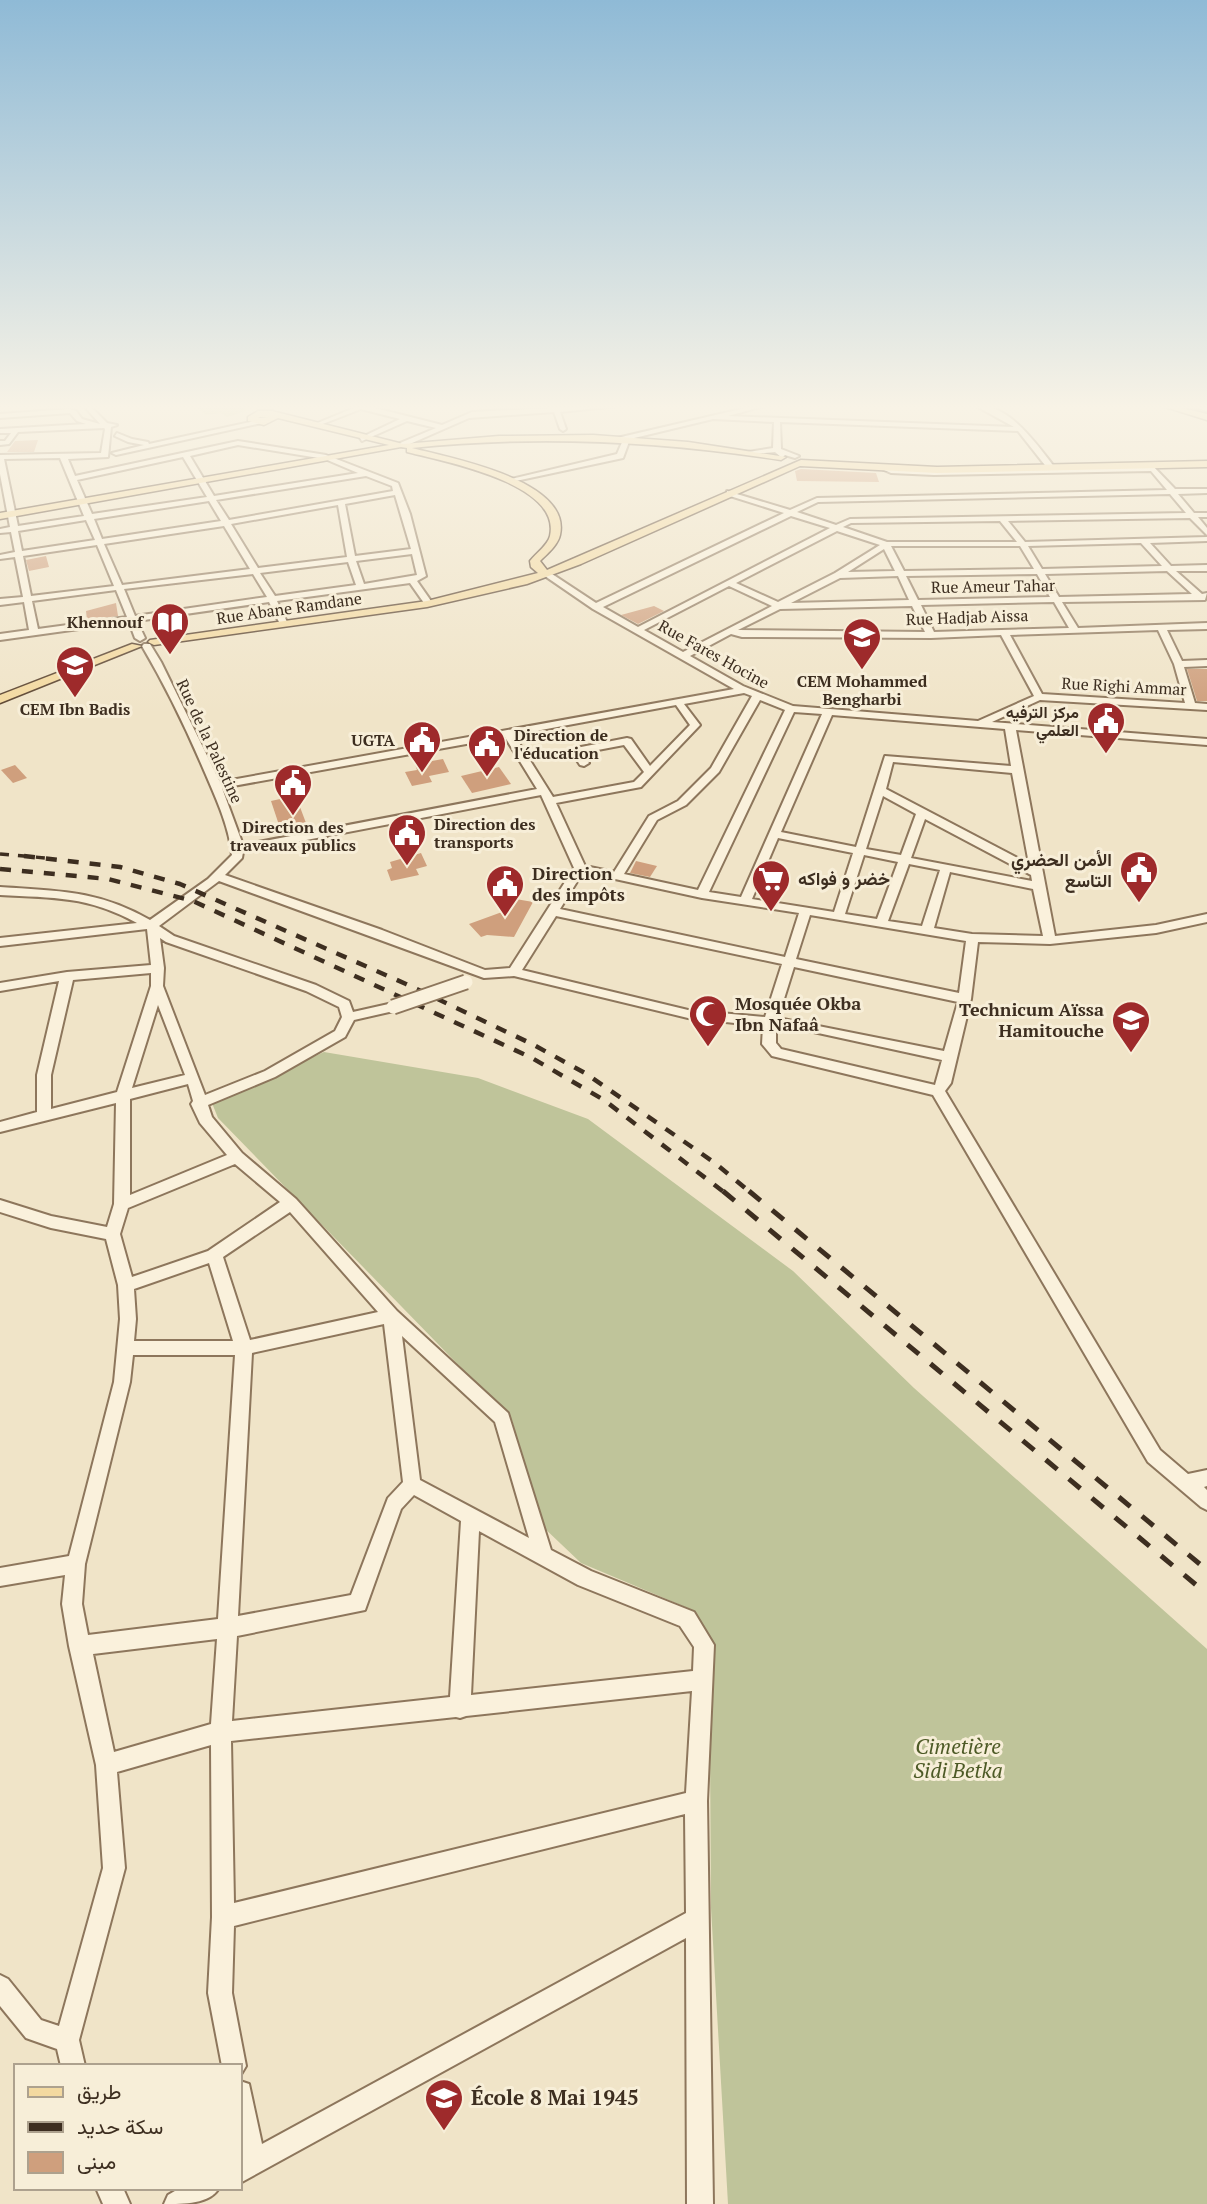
<svg xmlns="http://www.w3.org/2000/svg" width="1207" height="2204" viewBox="0 0 1207 2204" font-family="'PT Serif',Vazirmatn,serif">
	<style>
		.green { fill: #c9cf9b }
		.cemetery { fill: #bfc49a }
		.building { fill: #cf9f7d }
		.lines { fill: none; stroke-linecap: round; stroke-linejoin: round }
		.minor-casing { stroke: #8d765c; stroke-width: 4 }
		.major-casing { stroke: #5b4430; stroke-width: 3 }
		.minor { fill: #faf1dc; fill-rule: evenodd }
		.major { fill: #f3d9a0; fill-rule: evenodd }
		.rail-far2 { stroke: #3d2e20; stroke-width: 3.5; stroke-dasharray: 9 9; stroke-linecap: butt }
		.rail-far1 { stroke: #3d2e20; stroke-width: 4.5; stroke-dasharray: 11 11; stroke-linecap: butt }
		.rail { stroke: #3d2e20; stroke-width: 5; stroke-dasharray: 15 15; stroke-linecap: butt }
		.minor-bridge-casing { stroke: #8d765c; stroke-width: 17; stroke-linecap: butt }
		.minor-bridge { stroke: #faf1dc; stroke-width: 13 }
		.labels { text-anchor: middle; stroke-width: 6; stroke-linejoin: round; paint-order: stroke }
		.far-street-label { font-size: 16px; fill: #3d2e20; stroke: #f7eed8 }
		.far-poi-label { font-size: 16px; font-weight: bold; fill: #3d2e20; stroke: #f7eed8; text-anchor: end }
		.poi-label { font-size: 18px; font-weight: bold; fill: #3d2e20; stroke: #f7eed8; text-anchor: start }
		.near-park-label { font-size: 21px; font-style: italic; fill: #4d5a26; stroke: #f7eed8 }
		.near-poi-label { font-size: 21px; font-weight: bold; fill: #3d2e20; stroke: #f7eed8; text-anchor: start }
	</style>
	<rect width="100%" height="100%" fill="#f0e4c8"/>
	<polygon class="green" points="147,406 246,406 246,411 227,417 221,413 206,415 198,408"/>
	<polygon class="cemetery" points="324,1052 478,1078 588,1119 793,1271 914,1388 1207,1649 1207,2204 728,2204 711,1908 710,1750 714,1644 690,1609 581,1563 541,1525 512,1420 218,1118 212,1103"/>
	<g class="building">
		<polygon points="38,440 34,452 7,452 15,441"/>
		<polygon points="801,469 876,473 879,482 797,481 795,471"/>
		<polygon points="46,556 49,567 29,571 26,560"/>
		<polygon points="116,603 118,616 87,620 86,611"/>
		<polygon points="654,606 664,611 638,624 621,615"/>
		<polygon points="1187,669 1207,669 1207,701 1197,701"/>
		<polygon points="443,759 449,772 429,776 432,782 412,786 405,772 417,770 415,764"/>
		<polygon points="15,765 27,778 13,783 1,770"/>
		<polygon points="499,767 511,784 472,793 461,776"/>
		<polygon points="289,797 293,808 300,807 306,823 280,828 271,801"/>
		<polygon points="421,853 427,866 416,869 419,875 391,881 387,870 392,868 390,862"/>
		<polygon points="636,861 657,866 650,877 630,873"/>
		<polygon points="510,898 533,902 514,937 487,935 481,937 469,924 502,912"/>
	</g>
	<g class="lines">
		<defs>
			<g id="minor">
				<path d="M84,406H90L107,423L117,425L111,427L108,457L68,459L75,476L238,441L326,455L398,483L410,514L426,576L417,581L431,601L424,603L410,583L277,601L287,622L283,625L279,622L269,602L137,621L145,638L140,641L135,638L129,622L0,640V634L29,630L24,602L0,605V599L23,597L15,557L0,559V555L15,552L11,532L0,533V529L10,527L0,474V455L101,453L105,429L104,428L18,432L9,444L0,445V441H5L11,433H0V429L86,424L77,421L70,413L0,418V414L70,409L76,411L82,419L100,424ZM238,445L325,459L358,473L214,496L190,456ZM183,457L207,497L92,514L77,480ZM60,458L84,516L18,526L4,459ZM366,476L392,486L393,491L229,520L216,500ZM395,495L411,549L355,556L345,504ZM209,501L221,521L102,539L94,519ZM338,505L347,557L258,568L231,524ZM86,520L95,540L22,551L18,531ZM224,526L250,569L122,585L104,544ZM97,545L114,586L31,596L23,556ZM412,554L417,575L364,584L356,561ZM348,562L356,585L275,596L260,573ZM253,574L267,597L135,616L124,589ZM116,590L127,617L38,629L32,601Z"/>
				<polygon points="353,406 367,406 442,425 472,412 552,408 552,406 558,406 559,408 618,406 560,412 566,429 563,431 560,429 554,412 469,418 403,447 400,443 436,428 407,421 362,441 360,438 400,419 361,409 320,425 315,424 354,408"/>
				<path d="M754,406H764L728,416L1014,427L976,406C1009,403 1037,445 1056,469L1148,467L1146,465L1150,463L1175,489H1207V493L1178,494L1194,513H1207V517H1198L1207,528V535L1190,518L1008,521L1025,542L1207,537V541L1150,543L1171,566L1207,565V571H1176L1202,594L1207,593L1205,600L1062,602L1078,628L1207,623V629L1167,630L1182,661L1207,660V666L1184,667L1195,703L1207,704V710L1040,700L992,722L1207,739V745L1016,730L1055,936L1156,925L1207,914V922L1156,933L1050,944L978,942L971,999L951,1083L945,1091L1160,1450L1188,1474L1207,1470V1486L1204,1487L1207,1490V1510L1201,1507L1148,1462L933,1095L772,1056L762,1044L763,1026L688,1018L514,976L484,978L219,881L159,926L174,936L316,985L349,1001L353,1012L393,1003L399,1007L398,1010L354,1020L345,1037L275,1077L208,1105L212,1117L242,1153L296,1199L397,1311L508,1413L551,1550L591,1571L694,1612L714,1645L707,1801L713,2204H687L686,1938L240,2183V2081L249,2084L262,2144L686,1913L685,1814L234,1926L232,1993L246,2066L240,2076V2066H222L208,1993L212,1917L211,1745L117,1772L125,1868L79,2040L85,2066H61L57,2049L26,2038L0,2006V1975L8,1979L41,2020L59,2026L103,1868L96,1765L69,1646L62,1604L65,1575L0,1586V1568L69,1556L114,1382L120,1319L118,1285L106,1239L51,1228L0,1212V1200L51,1216L107,1227L114,1204L116,1103L0,1132V1122L37,1112V1075L59,981L0,991V983L67,972L151,965L147,929L0,946V938L137,923C88,896 54,898 0,895V887C58,891 98,890 150,920L208,879L232,855C229,825 215,796 203,768C185,726 165,685 142,646L144,644H150L161,662L220,782L734,689L593,609L542,574L549,572L596,603L784,513L727,495V491L790,510L817,498L1167,490L1151,471L934,475L891,473L877,467L881,465L892,469L934,471L1048,469L1018,431L780,422L781,449L799,456L795,458L785,455L782,458L775,452L752,454L748,452L773,448L774,422L713,419L630,439L623,458L511,482L507,480L617,454L623,440H617V438ZM1170,494L1186,513L850,519L836,525L797,512L818,502ZM791,516L830,528L638,627L603,607ZM1000,521L1017,542H887L843,527L851,523ZM837,531L880,545L835,573L778,602L736,583ZM1141,543L1162,566L1042,569L1028,546ZM891,546H1020L1034,569L904,571ZM884,549L895,571L848,572ZM1167,571L1192,594L1059,597L1045,574ZM1037,574L1050,597L918,600L906,576ZM898,576L909,600L791,603L840,578ZM729,586L772,606L683,652L644,630ZM1054,602L1069,628L934,632L921,605ZM912,606L925,632L738,630L780,609ZM1158,630L1174,664L1185,703L1042,694L1010,635ZM731,634L742,637L931,638L1001,635L1034,696L978,721L793,706L743,686L690,656ZM744,693L752,696L711,768L678,801L649,816L614,872L585,866L556,803L641,787L700,725L684,704ZM760,700L785,710L698,890L624,874L657,820L686,805L719,772ZM676,705L690,725L650,766L631,739L627,738L576,748L571,751L580,765L584,766L589,763L582,753L624,745L644,772L634,782L553,797L514,735ZM794,712L822,714L741,897L709,892ZM832,715L1005,729L1011,766L885,756L856,847L781,832ZM505,737L537,789L243,845L222,788ZM893,762L1012,773L1029,864L886,789ZM541,795L574,868L510,968L485,970L382,930L225,875L242,858L243,852ZM883,796L916,814L901,855L866,849ZM925,819L1031,875L1032,881L911,858ZM778,838L853,853L834,912L752,899ZM864,855L898,862L877,919L845,914ZM909,864L940,870L922,926L888,921ZM583,872L702,898L799,913L785,957L560,909ZM950,872L1033,889L1043,936L972,934L934,928ZM810,915L966,941L959,993L796,959ZM556,916L782,964L765,1017L688,1010L522,970ZM160,938L166,942L306,991L339,1007L342,1017L335,1031L265,1071L205,1095L163,986L164,968ZM794,967L958,1002L944,1051L778,1018ZM151,973V986L117,1092L51,1109V1075L73,980ZM158,1005L185,1075L132,1088ZM776,1026H786L942,1060L935,1085L781,1049L776,1043ZM188,1084L193,1101L191,1104L200,1123L227,1155L130,1195V1099ZM235,1164L280,1202L208,1251L132,1277L120,1234L128,1208ZM290,1212L378,1312L250,1340L223,1257ZM209,1263L233,1341H134L136,1319L134,1289ZM384,1324L403,1482L388,1498L351,1595L238,1616L252,1353ZM402,1336L495,1422L529,1538L420,1480ZM133,1355H235L218,1619L88,1635L82,1604L85,1564L130,1382ZM414,1495L461,1521L450,1697L232,1721L237,1636L365,1610L401,1509ZM479,1531L578,1585L680,1626L694,1647L693,1671L471,1695ZM217,1639L211,1724L114,1752L93,1654ZM692,1691L686,1793L234,1903L231,1741L456,1717L460,1718L466,1716Z"/>
				<polygon points="1192,406 1207,407 1207,411 1193,407"/>
				<polygon points="260,420 262,423 116,455 112,453 144,445 128,442 115,436 117,433 132,439 148,442 149,444"/>
				<polygon points="96,2188 123,2188 130,2204 103,2204"/>
				<path d="M180,2188H219C210,2204 184,2204 164,2204L168,2195Z"/>
			</g>
			<g id="major">
				<polygon points="1162,406 1174,406 1207,414 1207,420"/>
				<path d="M258,411H272L403,444L499,436L593,435L688,442L786,457L781,460C658,441 536,435 412,448C450,458 572,480 560,535C558,545 547,554 540,561L547,570L801,460L937,467L1207,461V467L937,473L800,466L581,564L527,584L427,607L154,645L148,642L150,640L427,601L538,573L531,567L530,561C536,553 548,545 550,536C562,483 442,461 407,452V448L401,447L0,519V513L389,445L278,418L264,425L248,421V417ZM260,417H268L258,418Z"/>
				<polygon points="132,644 142,646 0,703 0,695"/>
			</g>
		</defs>
		<use href="#minor" class="minor-casing"/>
		<use href="#major" class="major-casing"/>
		<use href="#minor" class="minor"/>
		<use href="#major" class="major"/>
		<polyline class="rail-far2" points="0,854 46,858"/>
		<g class="rail-far1">
			<polyline points="24,856 120,867 180,884 406,984 532,1044 585,1073 715,1163 751,1193"/>
			<polyline points="0,869 108,879 193,901 532,1058 604,1100 725,1193"/>
		</g>
		<g class="rail">
			<polyline points="723,1191 1207,1594"/>
			<polyline points="749,1191 1207,1570"/>
		</g>
		<defs>
			<polyline id="minor-bridge" points="393,1007 466,982"/>
		</defs>
		<use href="#minor-bridge" class="minor-bridge-casing"/>
		<use href="#minor-bridge" class="minor-bridge"/>
	</g>
	<linearGradient id="sky" x2="0" y2="1"><stop stop-color="#8fbad6"/><stop offset="0.57" stop-color="#f8f3e6"/><stop offset="1" stop-color="#f8f3e6" stop-opacity="0"/></linearGradient>
	<rect width="1207" height="714" fill="url(#sky)"/>
	<defs>
		<symbol id="library-pin" viewBox="-11 -11 22 30"><path d="M0 17L-7.5 6A9.5 9.5 0 1 1 7.5 6Z" fill="#9e2a2b" stroke="#f7eed8"/><path d="M-6-4Q-3-5.5-.7-3.5V5Q-3 3-6 4ZM6-4Q3-5.5 .7-3.5V5Q3 3 6 4Z" fill="#fff"/></symbol>
		<symbol id="school-pin" viewBox="-11 -11 22 30"><path d="M0 17L-7.5 6A9.5 9.5 0 1 1 7.5 6Z" fill="#9e2a2b" stroke="#f7eed8"/><path d="M0-5L7-2L0 1L-7-2ZM-4 1L0 2.5L4 1V4Q0 6-4 4Z" fill="#fff"/></symbol>
		<symbol id="civic-pin" viewBox="-11 -11 22 30"><path d="M0 17L-7.5 6A9.5 9.5 0 1 1 7.5 6Z" fill="#9e2a2b" stroke="#f7eed8"/><path d="M-.6-6.5H3V-4.5H.6V-3L4-1V1h2V6H-6V1h2V-1L-.6-3ZM-1.2 2.5V6h2.4V2.5Z" fill="#fff"/></symbol>
		<symbol id="supermarket-pin" viewBox="-11 -11 22 30"><path d="M0 17L-7.5 6A9.5 9.5 0 1 1 7.5 6Z" fill="#9e2a2b" stroke="#f7eed8"/><path d="M-6-5.5h2.5l.6 2H6L4.5 2H-2.5L-4.4-4H-6ZM-1.5 3.2a1.3 1.3 0 1 0 .1 0ZM3 3.2a1.3 1.3 0 1 0 .1 0Z" fill="#fff"/></symbol>
		<symbol id="mosque-pin" viewBox="-11 -11 22 30"><path d="M0 17L-7.5 6A9.5 9.5 0 1 1 7.5 6Z" fill="#9e2a2b" stroke="#f7eed8"/><path d="M3.5-4.9A6 6 0 1 0 3.5 4.9A5 5 0 1 1 3.5-4.9Z" fill="#fff"/></symbol>
	</defs>
	<g fill-rule="evenodd">
		<use href="#library-pin" x="148" y="600" width="44" height="60"/>
		<use href="#school-pin" x="840" y="615" width="44" height="60"/>
		<use href="#school-pin" x="53" y="643" width="44" height="60"/>
		<use href="#civic-pin" x="1084" y="699" width="44" height="60"/>
		<use href="#civic-pin" x="400" y="718" width="44" height="60"/>
		<use href="#civic-pin" x="465" y="722" width="44" height="60"/>
		<use href="#civic-pin" x="271" y="761" width="44" height="60"/>
		<use href="#civic-pin" x="385" y="811" width="44" height="60"/>
		<use href="#civic-pin" x="1117" y="848" width="44" height="60"/>
		<use href="#supermarket-pin" x="749" y="857" width="44" height="60"/>
		<use href="#civic-pin" x="483" y="862" width="44" height="60"/>
		<use href="#mosque-pin" x="686" y="992" width="44" height="60"/>
		<use href="#school-pin" x="1109" y="998" width="44" height="60"/>
		<use href="#school-pin" x="422" y="2076" width="44" height="60"/>
	</g>
	<g class="labels">
		<g class="far-street-label">
			<text transform="translate(993 586) rotate(-1)" y="6">Rue Ameur Tahar</text>
			<text transform="translate(289 608) rotate(-8)" y="6">Rue Abane Ramdane</text>
			<text transform="translate(967 617) rotate(-2)" y="6">Rue Hadjab Aissa</text>
			<text transform="translate(714 654) rotate(29)" y="6">Rue Fares Hocine</text>
			<text transform="translate(1124 686) rotate(3)" y="6">Rue Righi Ammar</text>
			<text transform="translate(210 741) rotate(65)" y="6">Rue de la Palestine</text>
		</g>
		<g class="far-poi-label">
			<text x="143" y="628">Khennouf</text>
			<text x="862" y="687" text-anchor="middle">CEM Mohammed<tspan x="862" dy="18">Bengharbi</tspan></text>
			<text x="75" y="715" text-anchor="middle">CEM Ibn Badis</text>
			<text x="1079" y="718">مركز الترفيه<tspan x="1079" dy="18">العلمي</tspan></text>
			<text x="514" y="741" text-anchor="start">Direction de<tspan x="514" dy="18">l'éducation</tspan></text>
			<text x="395" y="746">UGTA</text>
			<text x="434" y="830" text-anchor="start">Direction des<tspan x="434" dy="18">transports</tspan></text>
			<text x="293" y="833" text-anchor="middle">Direction des<tspan x="293" dy="18">traveaux publics</tspan></text>
		</g>
		<g class="poi-label">
			<text x="1112" y="866" text-anchor="end">الأمن الحضري<tspan x="1112" dy="21">التاسع</tspan></text>
			<text x="532" y="880">Direction<tspan x="532" dy="21">des impôts</tspan></text>
			<text x="798" y="885">خضر و فواكه</text>
			<text x="735" y="1010">Mosquée Okba<tspan x="735" dy="21">Ibn Nafaâ</tspan></text>
			<text x="1104" y="1016" text-anchor="end">Technicum Aïssa<tspan x="1104" dy="21">Hamitouche</tspan></text>
		</g>
		<g class="near-park-label">
			<text x="958" y="1754">Cimetière<tspan x="958" dy="24">Sidi Betka</tspan></text>
		</g>
		<g class="near-poi-label">
			<text x="471" y="2105">École 8 Mai 1945</text>
		</g>
	</g>
	<rect x="14" y="2064" width="228" height="126" fill="#f7eed8" stroke="#ada18e" stroke-width="2"/>
	<rect x="28" y="2087" width="35" height="10" fill="#f3d9a0" stroke="#ada18e" stroke-width="2"/>
	<text x="77" y="2099" font-size="21" fill="#3d2e20">طريق</text>
	<rect x="28" y="2122" width="35" height="10" fill="#3d2e20" stroke="#ada18e" stroke-width="2"/>
	<text x="77" y="2134" font-size="21" fill="#3d2e20">سكة حديد</text>
	<rect x="28" y="2152" width="35" height="21" fill="#cf9f7d" stroke="#ada18e" stroke-width="2"/>
	<text x="77" y="2169" font-size="21" fill="#3d2e20">مبنى</text>
</svg>
